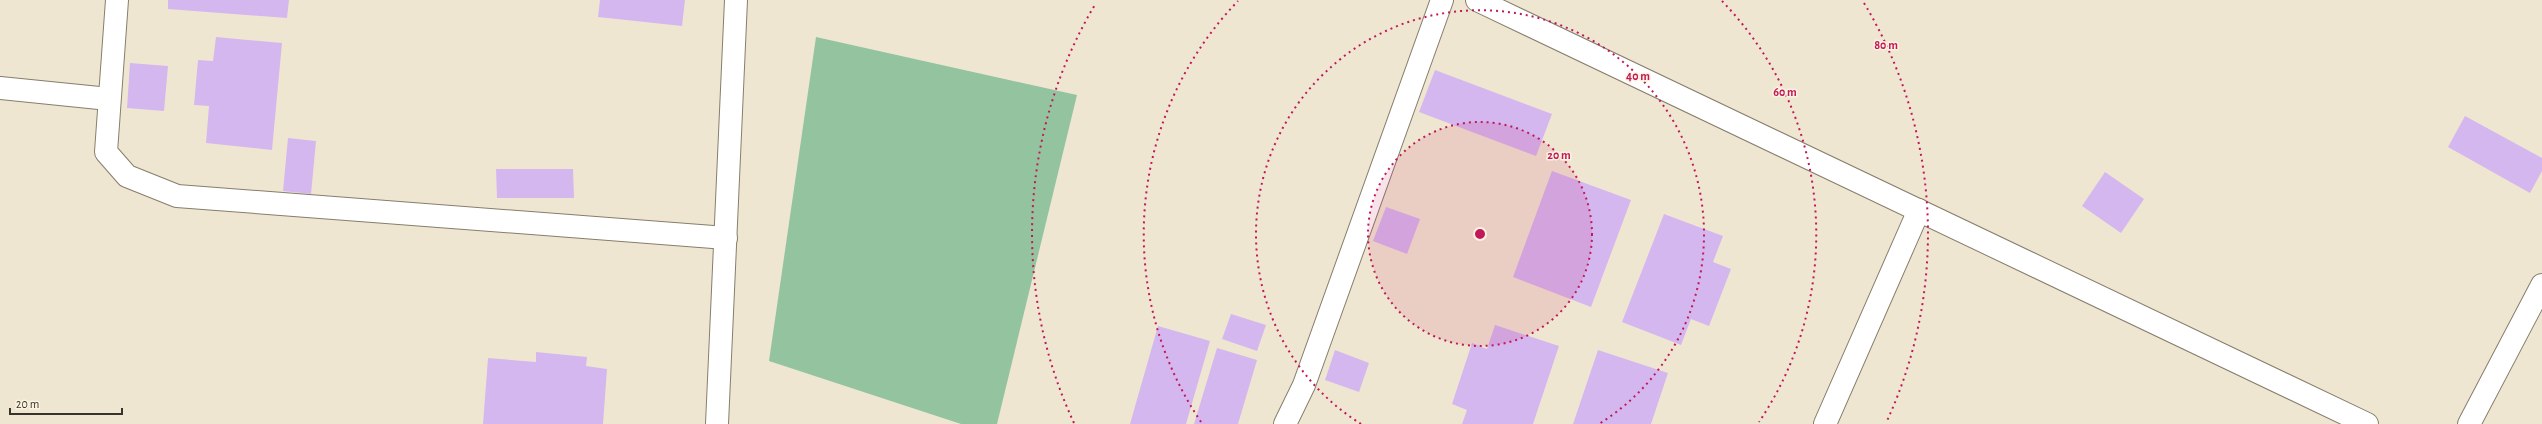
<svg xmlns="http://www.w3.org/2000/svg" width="2542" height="424" viewBox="0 0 2542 424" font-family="'Alegreya Sans',sans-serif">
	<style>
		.green { fill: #94c49f }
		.building { fill: #d5b7ef }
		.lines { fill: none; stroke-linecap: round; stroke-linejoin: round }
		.street-casing { stroke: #867d6c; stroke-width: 24 }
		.street { stroke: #fff; stroke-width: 22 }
		.ring { fill: none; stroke: #c2185b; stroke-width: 2; stroke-dasharray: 2 4 }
		.centre { fill: #c2185b; stroke: #fcf3df; stroke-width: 2 }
		.ring-label { font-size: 12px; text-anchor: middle; font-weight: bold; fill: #c2185b; stroke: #fcf3df; stroke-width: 3; stroke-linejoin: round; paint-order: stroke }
	</style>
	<rect width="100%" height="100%" fill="#efe6d2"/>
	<polygon class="green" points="816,37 1077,95 997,424 961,424 769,361"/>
	<g class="building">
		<polygon points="168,0 289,0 287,18 168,9"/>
		<polygon points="600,0 685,0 682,26 598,17"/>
		<polygon points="216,37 282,43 272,150 206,143 209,106 194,105 198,60 213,61"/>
		<polygon points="130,63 168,66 164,111 127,108"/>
		<polygon points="1435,70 1552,114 1536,156 1419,112"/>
		<polygon points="2465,116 2542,158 2542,171 2530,193 2448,147"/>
		<polygon points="288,138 316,141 311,194 283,191"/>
		<polygon points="496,169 573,169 574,198 497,198"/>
		<polygon points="1552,171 1631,200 1591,307 1513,277"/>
		<polygon points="2105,172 2144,199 2121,233 2082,206"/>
		<polygon points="1386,207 1420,219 1407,254 1373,241"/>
		<polygon points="1664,214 1723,236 1713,262 1731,269 1709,326 1691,319 1681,345 1622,322"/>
		<polygon points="1231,314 1266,325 1257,351 1222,339"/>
		<polygon points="1495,325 1559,346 1533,424 1462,424 1467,410 1452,404 1472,343 1487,349"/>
		<polygon points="1158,326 1210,341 1186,424 1130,424"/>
		<polygon points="1217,348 1257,360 1238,424 1194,424"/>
		<polygon points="1335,350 1369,363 1359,392 1325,380"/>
		<polygon points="1598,350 1668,373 1651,424 1573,424"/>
		<polygon points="536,352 587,357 586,366 607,369 603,424 483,424 488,358 536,362"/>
	</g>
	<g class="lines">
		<defs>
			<g id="street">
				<polyline points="117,0 106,152 127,176 177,196 726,238"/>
				<polyline points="1477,0 2367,424"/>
				<polyline points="0,88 109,99"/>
				<polyline points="717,424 736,0"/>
				<polyline points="1285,424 1304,385 1442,0"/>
				<polyline points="1825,424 1919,210"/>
				<polyline points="2469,424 2542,285"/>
			</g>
		</defs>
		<use href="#street" class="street-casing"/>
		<use href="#street" class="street"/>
	</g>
	<circle cx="1480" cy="234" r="112" fill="#c2185b" fill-opacity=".12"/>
	<g class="ring">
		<circle cx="1480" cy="234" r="112"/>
		<path d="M1361 424A224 224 0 1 1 1599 424"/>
		<path d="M1201 422A336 336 0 0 1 1238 1M1722 1A336 336 0 0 1 1759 422"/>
		<path d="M1074 423A448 448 0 0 1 1096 3M1864 3A448 448 0 0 1 1886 423"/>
	</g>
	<circle cx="1480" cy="234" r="6" class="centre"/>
	<g class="ring-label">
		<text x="1886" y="49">80 m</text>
		<text x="1638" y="80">40 m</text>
		<text x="1785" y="96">60 m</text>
		<text x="1559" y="159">20 m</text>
	</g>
	<path d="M10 408v6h112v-6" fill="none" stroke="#36332b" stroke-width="2"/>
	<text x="16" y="408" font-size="12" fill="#36332b" stroke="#fcf3df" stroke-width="3" paint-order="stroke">20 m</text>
</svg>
